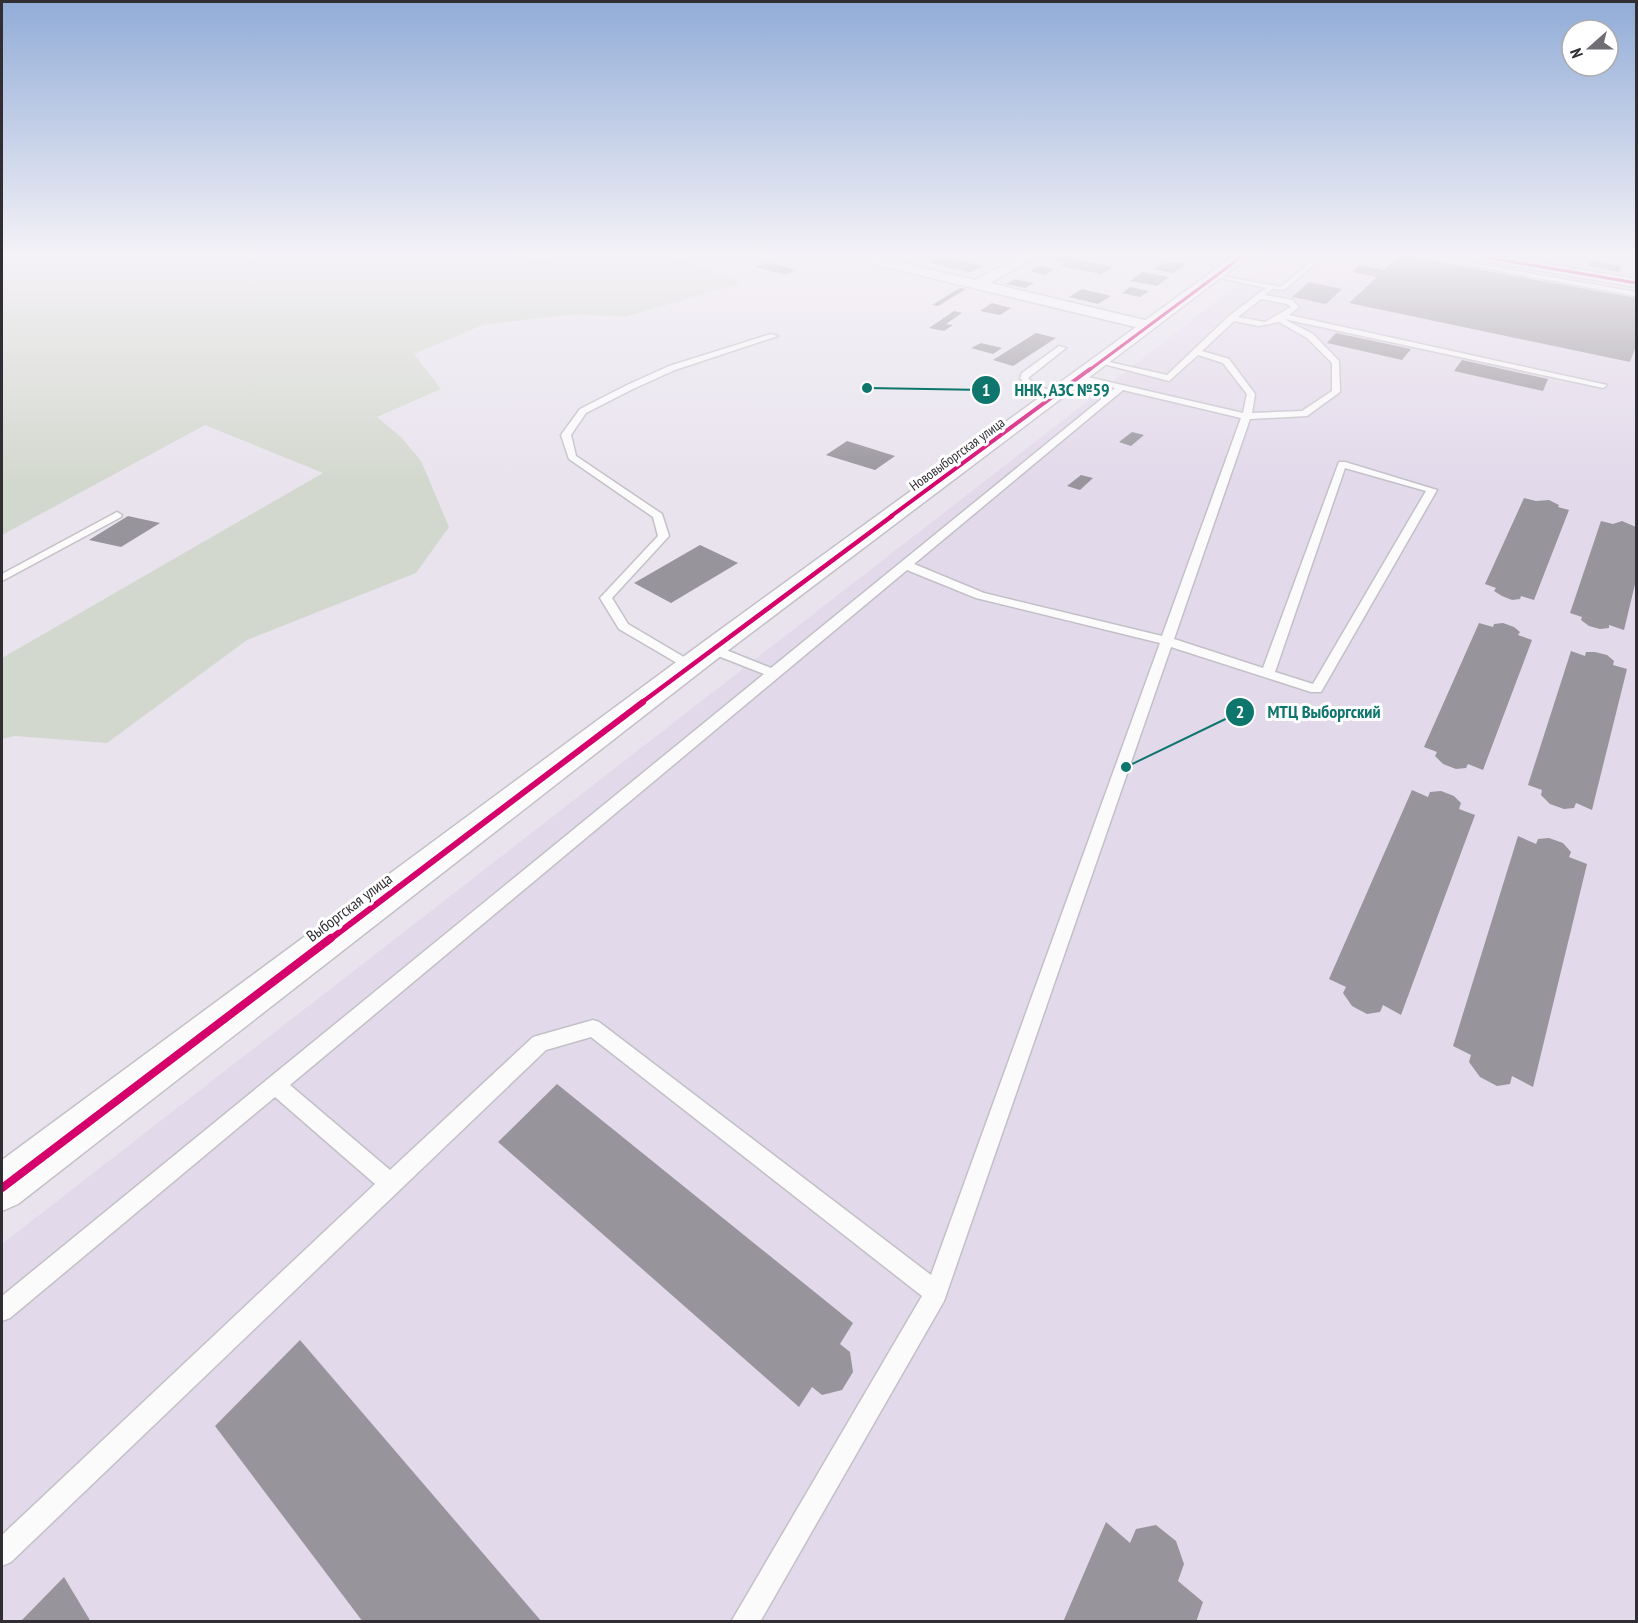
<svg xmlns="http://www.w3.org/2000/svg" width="1638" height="1623" viewBox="0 0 1638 1623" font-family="'PT Sans Narrow',sans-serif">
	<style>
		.built { fill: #e2d9ea }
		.green { fill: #d3d8ce }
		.building { fill: #98949b }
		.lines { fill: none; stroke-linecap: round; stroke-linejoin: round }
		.service-casing { stroke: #c3c0c7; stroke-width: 3 }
		.minor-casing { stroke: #c3c0c7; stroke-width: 3 }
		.tertiary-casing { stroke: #c3c0c7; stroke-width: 3 }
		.service { fill: #fcfbfc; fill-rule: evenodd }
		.minor { fill: #fcfbfc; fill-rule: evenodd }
		.tertiary { fill: #fcfbfc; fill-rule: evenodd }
		.cycleway-far4-casing { stroke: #fff; stroke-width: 4.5 }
		.cycleway-far3-casing { stroke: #fff; stroke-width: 6 }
		.cycleway-far2-casing { stroke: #fff; stroke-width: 8 }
		.cycleway-far1-casing { stroke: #fff; stroke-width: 10 }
		.cycleway-casing { stroke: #fff; stroke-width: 11 }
		.cycleway-far4 { stroke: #d6006c; stroke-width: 3 }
		.cycleway-far3 { stroke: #d6006c; stroke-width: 4 }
		.cycleway-far2 { stroke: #d6006c; stroke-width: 4.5 }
		.cycleway-far1 { stroke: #d6006c; stroke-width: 6 }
		.cycleway { stroke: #d6006c; stroke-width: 8 }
		.labels { text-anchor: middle; stroke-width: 6; stroke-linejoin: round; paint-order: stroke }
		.far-street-label { font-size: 14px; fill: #302d33; stroke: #fff }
		.street-label { font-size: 16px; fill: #302d33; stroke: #fff }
		.leader { fill: none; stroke: #0f766e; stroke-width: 2 }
		.callout-dot { fill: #0f766e; stroke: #fff; stroke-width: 2 }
		.mark-label { font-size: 18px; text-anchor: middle; font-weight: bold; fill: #fff }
		.callout-label { font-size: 18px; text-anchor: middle; font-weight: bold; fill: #0f766e; stroke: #fff; stroke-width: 6; stroke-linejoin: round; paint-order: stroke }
	</style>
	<rect width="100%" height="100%" fill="#e8e3ed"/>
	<polygon class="built" points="1276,255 1441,255 1636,290 1636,1621 2,1622 2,1244"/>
	<polygon class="green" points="2,255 510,255 519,265 555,255 674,255 741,283 625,317 576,314 483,325 414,354 441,389 377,417 401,437 421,461 449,527 416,573 247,640 107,743 15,736 2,739 2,658 323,473 205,425 2,535"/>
	<g class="building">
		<polygon points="1058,255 1078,257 1074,259 1113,267 1101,274 1061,266 1067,262 1051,259"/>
		<polygon points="1399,255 1636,298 1636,346 1630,362 1349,303 1377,277 1352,272 1360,265 1384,270"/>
		<polygon points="942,256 983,266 970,272 928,263"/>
		<polygon points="1591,261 1622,266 1619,272 1588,266"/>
		<polygon points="767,262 797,270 785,275 755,267"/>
		<polygon points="1174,262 1187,264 1173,273 1153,269 1164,263"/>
		<polygon points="1040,266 1054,269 1045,275 1030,271"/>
		<polygon points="1142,272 1169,277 1157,286 1130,281"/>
		<polygon points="1015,279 1034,283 1025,288 1006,284"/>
		<polygon points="1309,282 1342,289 1326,304 1292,297"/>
		<polygon points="1130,287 1149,291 1140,297 1122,293"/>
		<polygon points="960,288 966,289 938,306 932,305"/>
		<polygon points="1082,289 1111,296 1098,304 1069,297"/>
		<polygon points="992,303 1011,308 1000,315 980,311"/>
		<polygon points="954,311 962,313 946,324 953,325 944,331 929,328"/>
		<polygon points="1036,333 1056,338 1013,366 993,360"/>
		<polygon points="1336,333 1411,349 1402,360 1327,343"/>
		<polygon points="981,343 1002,348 993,354 971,348"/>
		<polygon points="1462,360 1548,379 1543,391 1454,371"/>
		<polygon points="1132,432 1144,435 1131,446 1119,442"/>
		<polygon points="847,441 895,456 875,470 826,455"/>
		<polygon points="1081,475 1093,478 1080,490 1067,486"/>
		<polygon points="1524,498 1536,501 1549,500 1559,505 1558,507 1569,510 1534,600 1521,596 1520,599 1512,600 1502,596 1494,591 1496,588 1485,584"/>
		<polygon points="128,516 160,523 121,547 89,540"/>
		<polygon points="1601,521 1613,524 1622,521 1636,527 1636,580 1624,630 1609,625 1609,628 1600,629 1589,626 1581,620 1582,617 1570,613"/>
		<polygon points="700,545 738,563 671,603 634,583"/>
		<polygon points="1479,623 1493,627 1494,624 1503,623 1514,627 1520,632 1518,635 1532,640 1483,770 1468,764 1466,768 1456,769 1443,764 1435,756 1437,752 1424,747"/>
		<polygon points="1571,651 1585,656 1586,652 1595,652 1607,655 1614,661 1613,665 1627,669 1592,810 1576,803 1574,808 1564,809 1550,804 1541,795 1542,790 1528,785"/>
		<polygon points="1412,790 1428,797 1430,792 1441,791 1454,796 1461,803 1459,809 1475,815 1401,1015 1383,1005 1380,1012 1367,1014 1352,1006 1343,993 1346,987 1329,979"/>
		<polygon points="1518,836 1536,844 1538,839 1549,838 1563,843 1571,852 1569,857 1587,864 1533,1087 1512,1076 1510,1084 1497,1086 1480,1077 1469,1062 1471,1055 1453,1046"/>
		<polygon points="557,1084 853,1323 840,1344 850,1352 853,1372 842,1390 822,1395 812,1387 799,1407 498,1142"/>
		<polygon points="300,1340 542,1622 363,1622 215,1426"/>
		<polygon points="1106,1522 1130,1543 1136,1529 1156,1525 1176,1541 1184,1564 1178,1581 1203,1602 1196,1622 1063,1622"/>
		<polygon points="64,1577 91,1622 20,1622"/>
	</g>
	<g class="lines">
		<defs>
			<g id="service">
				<path d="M1319,255H1326L1284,290L1273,289L1265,295L1292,300L1299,307L1289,315L1607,385L1603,388L1284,319L1313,334L1339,361L1340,392L1307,416L1250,419L1174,639L1263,668L1339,462H1345L1437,490L1321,692H1311L1171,647L944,1301L760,1622H731L922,1296L591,1037L546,1050L11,1562L2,1566V1535L375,1184L275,1097L10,1318L2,1321V1296L764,674L708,652V646H716L771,668L1115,388L1079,379V375L1243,413L1247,394L1223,363L1198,355L1169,381L1096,362L1100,360L1167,375L1229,316L1266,288L1215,277V275L1281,287ZM1261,299L1287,304L1291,307L1265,322L1238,317ZM1234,321L1259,326L1279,322L1307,338L1332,363V391L1302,411L1252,413L1255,394L1229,359L1202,351ZM1123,390L1241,418L1162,636L984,593L914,564ZM1345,468L1426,491L1313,684L1275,672ZM907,570L976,598L1160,643L931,1275L599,1022L593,1020L533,1037L390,1170L290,1085Z"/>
				<polygon points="1413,255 1426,255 1636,292 1636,296"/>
				<polygon points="771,334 778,336 675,370 633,389 586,413 571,435 576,456 662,514 669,536 612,598 628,624 694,663 694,669 689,670 619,629 600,598 658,536 653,517 569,459 561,435 580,409 627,385 669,366"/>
				<polygon points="1059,346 1066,348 1028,378 1037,386 1063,394 1059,397 1031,390 1020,378 1022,373"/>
				<polygon points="117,512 122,515 121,517 2,581 2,574"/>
			</g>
			<g id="minor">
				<polygon points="846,255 868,255 975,280 1024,255 1040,255 990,283 1153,322 1156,325 1148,330 852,259"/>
				<polygon points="1467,255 1495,255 1636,279 1636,287 1473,259"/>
			</g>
			<polygon id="tertiary" points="1235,255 1251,255 722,655 18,1204 2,1211 2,1160 702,643"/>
		</defs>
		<use href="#service" class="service-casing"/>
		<use href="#minor" class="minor-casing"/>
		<use href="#tertiary" class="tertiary-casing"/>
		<use href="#service" class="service"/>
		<use href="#minor" class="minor"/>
		<use href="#tertiary" class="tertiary"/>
		<defs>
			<g id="cycleway-far4">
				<polyline points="1473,255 1636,283"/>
				<polyline points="1088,371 1244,255"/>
			</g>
			<polyline id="cycleway-far3" points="890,517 1090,369"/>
			<polyline id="cycleway-far2" points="641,703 892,516"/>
			<polyline id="cycleway-far1" points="329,940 643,702"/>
			<polyline id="cycleway" points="2,1188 331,938"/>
		</defs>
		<use href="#cycleway-far4" class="cycleway-far4-casing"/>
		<use href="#cycleway-far3" class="cycleway-far3-casing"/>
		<use href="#cycleway-far2" class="cycleway-far2-casing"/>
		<use href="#cycleway-far1" class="cycleway-far1-casing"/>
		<use href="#cycleway" class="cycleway-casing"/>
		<use href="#cycleway-far4" class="cycleway-far4"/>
		<use href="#cycleway-far3" class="cycleway-far3"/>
		<use href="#cycleway-far2" class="cycleway-far2"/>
		<use href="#cycleway-far1" class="cycleway-far1"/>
		<use href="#cycleway" class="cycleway"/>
	</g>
	<linearGradient id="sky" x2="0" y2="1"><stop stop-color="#91acd7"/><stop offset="0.53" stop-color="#f5f2f7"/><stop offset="1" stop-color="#f5f2f7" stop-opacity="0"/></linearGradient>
	<rect width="1638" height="482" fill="url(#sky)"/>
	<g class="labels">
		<g class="far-street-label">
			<text transform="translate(957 454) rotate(-36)" y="5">Нововыборгская улица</text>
		</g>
		<g class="street-label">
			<text transform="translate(349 907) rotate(-37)" y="6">Выборгская улица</text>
		</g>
	</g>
	<path class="leader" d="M867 388L986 390M1126 767L1240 712"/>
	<g class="callout-dot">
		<circle cx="867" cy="388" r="6"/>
		<circle cx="1126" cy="767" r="6"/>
		<circle cx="986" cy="390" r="15"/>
		<circle cx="1240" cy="712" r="15"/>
	</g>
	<g class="mark-label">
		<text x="986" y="396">1</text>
		<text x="1240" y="718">2</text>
	</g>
	<g class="callout-label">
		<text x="1062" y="396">ННК, АЗС №59</text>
		<text x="1324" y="718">МТЦ Выборгский</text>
	</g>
	<rect width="1638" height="1623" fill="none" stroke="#302d33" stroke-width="6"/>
	<g transform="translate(1590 48) rotate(249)"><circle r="28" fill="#ffffff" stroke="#acabad" stroke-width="1.5"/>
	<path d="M0-4.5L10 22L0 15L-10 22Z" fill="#706d74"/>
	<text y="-9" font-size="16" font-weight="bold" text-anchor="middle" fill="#302d33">N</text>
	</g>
</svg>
